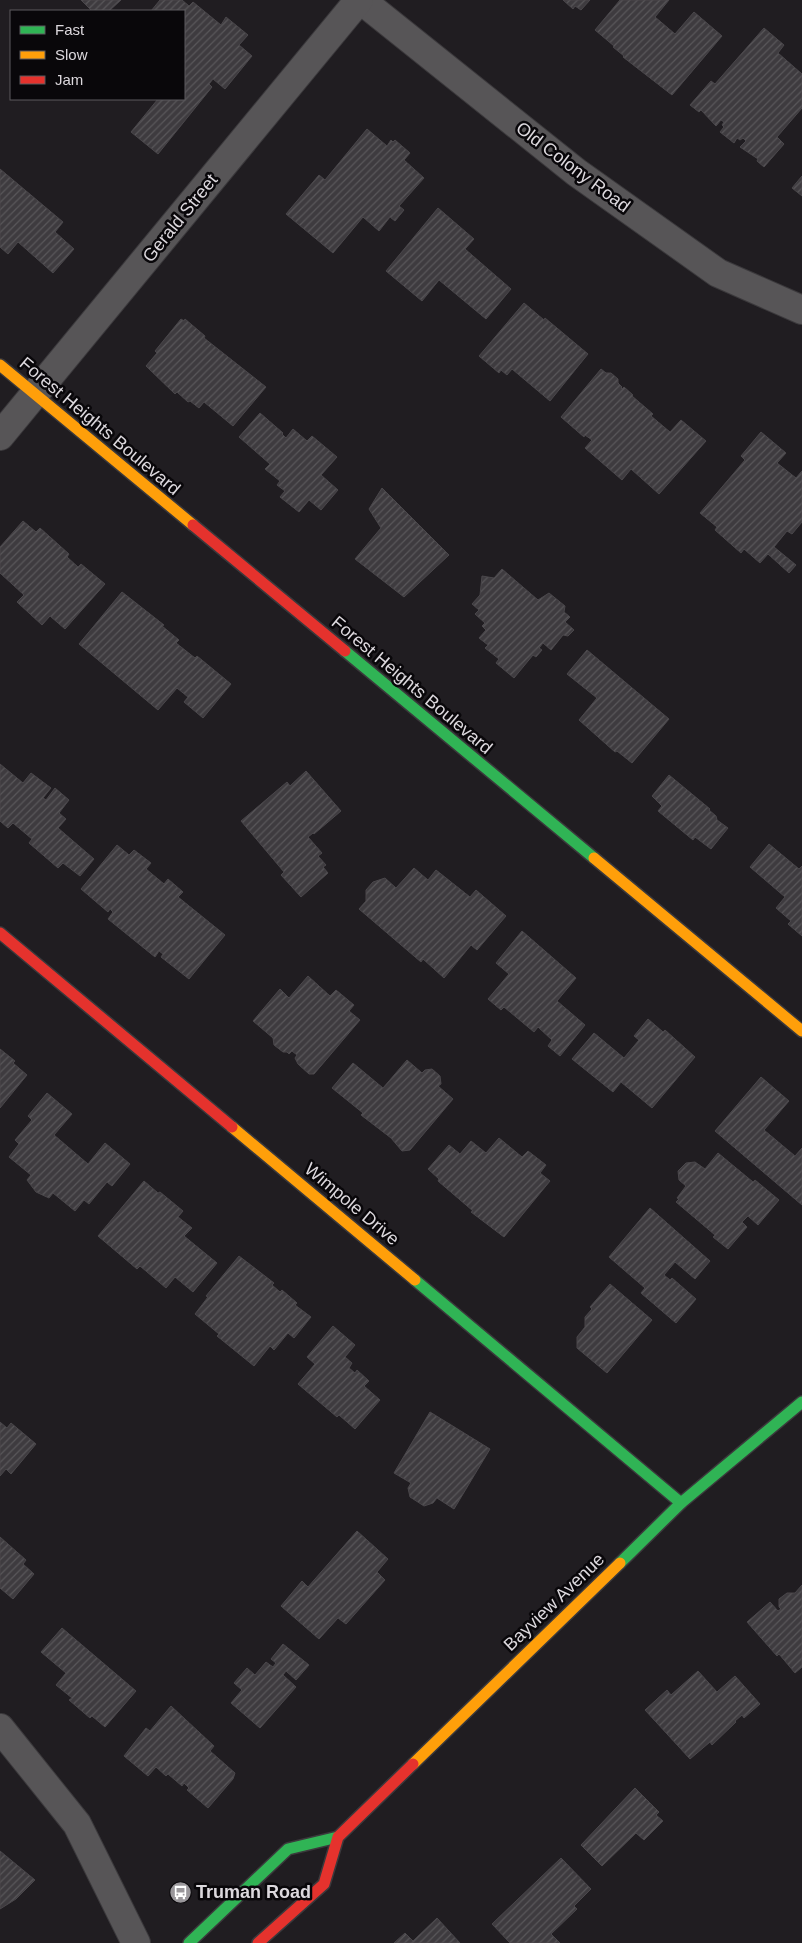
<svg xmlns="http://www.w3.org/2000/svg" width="802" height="1943" viewBox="0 0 802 1943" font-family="Arial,sans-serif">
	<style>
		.building { fill: url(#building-hatch); stroke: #4a474b }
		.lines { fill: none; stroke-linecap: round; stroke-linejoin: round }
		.street-casing { stroke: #3b393c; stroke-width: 30 }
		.fast-casing { stroke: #3b393c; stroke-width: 14 }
		.slow-casing { stroke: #3b393c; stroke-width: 14 }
		.jam-casing { stroke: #3b393c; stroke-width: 14 }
		.street { stroke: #575557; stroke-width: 28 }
		.fast { stroke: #30b455; stroke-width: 11 }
		.slow { stroke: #ff9f0a; stroke-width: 11 }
		.jam { stroke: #e5322d; stroke-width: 11 }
		.labels { text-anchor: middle; stroke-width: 5; stroke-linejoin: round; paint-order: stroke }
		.street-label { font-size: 18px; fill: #dcd8dd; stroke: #09070a }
		.poi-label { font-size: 18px; font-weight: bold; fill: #dcd8dd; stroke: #09070a; text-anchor: start }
	</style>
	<defs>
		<pattern id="building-hatch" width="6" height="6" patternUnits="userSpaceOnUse" patternTransform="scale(1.25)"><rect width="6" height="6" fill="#3e3b3f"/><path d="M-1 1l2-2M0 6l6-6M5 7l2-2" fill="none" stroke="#59575a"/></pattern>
	</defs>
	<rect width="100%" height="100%" fill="#201d21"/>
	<g class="building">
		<polygon points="81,0 121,0 109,11 92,11"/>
		<polygon points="160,0 182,0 189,6 193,2 221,25 226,17 248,35 239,45 252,56 225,89 213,79 209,84 212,87 158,154 131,132 158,99 184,99 184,11 151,11"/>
		<polygon points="563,0 590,0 581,10 575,6 573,9"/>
		<polygon points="620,0 669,0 655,17 675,34 694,12 722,36 672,95 623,57 624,56 613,47 614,46 595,30"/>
		<polygon points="764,28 784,45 778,53 802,74 802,108 777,137 784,144 764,167 757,161 758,159 740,147 746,141 743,138 740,140 737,138 734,143 720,132 724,127 722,125 724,122 721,120 716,126 701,110 699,112 690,105 711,81 715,84"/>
		<polygon points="367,129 387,146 391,140 393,142 395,140 410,153 404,160 424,178 399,206 404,210 395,221 390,217 379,231 363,217 333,253 286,214 319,175 325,180"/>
		<polygon points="0,169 63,222 55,232 74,249 53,273 18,242 8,254 0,247"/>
		<polygon points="802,176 802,196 792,188"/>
		<polygon points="438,208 474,239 465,249 511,289 486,319 439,280 422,301 386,271"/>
		<polygon points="524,303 544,320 545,318 588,354 550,401 512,369 507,375 501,370 499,373 479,356"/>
		<polygon points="181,319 184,321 185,319 205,336 204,338 266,387 233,426 204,402 199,408 190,401 188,402 177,392 175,394 146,366 157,353 155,351"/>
		<polygon points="601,369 606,373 611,373 618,379 618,383 622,387 621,388 622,389 624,387 633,395 632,396 653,414 651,416 670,432 681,420 706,441 659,494 631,469 622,480 585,448 592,440 585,435 584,437 561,417"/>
		<polygon points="260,413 283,433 282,434 286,438 293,429 307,441 312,436 337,457 321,475 338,490 321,510 309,500 299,512 280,497 285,491 277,485 280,481 265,469 270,464 239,437"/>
		<polygon points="761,432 786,453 777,463 796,478 802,471 802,522 792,534 787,531 774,547 796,565 789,573 768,554 760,563 744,549 741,553 715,530 717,527 700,513 745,460 741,456"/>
		<polygon points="382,488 449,555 404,597 355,559 381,528 369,509"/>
		<polygon points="23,521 36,532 40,528 69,554 67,557 78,567 81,564 105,584 65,629 50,616 42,625 17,602 24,595 0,573 0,547"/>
		<polygon points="502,569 538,600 549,593 565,606 564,612 570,617 565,622 574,630 568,636 563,635 551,650 543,643 539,648 542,650 536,657 533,655 514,678 496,663 499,659 485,648 488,645 479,638 486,630 482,626 485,623 475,614 479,610 472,604 480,595 482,576 494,578"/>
		<polygon points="122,592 164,625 162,626 179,640 176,643 195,658 197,656 231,684 203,718 184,702 188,697 177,688 158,710 79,644"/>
		<polygon points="587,650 669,719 632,763 617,751 615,752 579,720 597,698 567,674"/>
		<polygon points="0,764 23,783 31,773 51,788 43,798 46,800 55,788 69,800 59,813 66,819 58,828 94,859 80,876 63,863 58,868 29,843 32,839 13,823 8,828 0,821"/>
		<polygon points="306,771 341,811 314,834 313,833 308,837 322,853 318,856 326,865 323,867 328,873 301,897 281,875 284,872 241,821 287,782 290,786"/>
		<polygon points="669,775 710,809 709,810 716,816 717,820 728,828 711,849 695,837 693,840 658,811 662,806 652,796"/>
		<polygon points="769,844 799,869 802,866 802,936 788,924 791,921 776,908 785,897 750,867"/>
		<polygon points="117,845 129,855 134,850 151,863 146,869 164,884 168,879 183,892 178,897 225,935 189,979 161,957 163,954 159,951 155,957 108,919 113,912 110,909 108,912 81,889"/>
		<polygon points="414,868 428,880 436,870 470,897 476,890 506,916 477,950 471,945 444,978 423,959 421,962 359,909 366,901 366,890 373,882 385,878 396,888"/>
		<polygon points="522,931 576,978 557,1001 585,1025 560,1056 548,1046 552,1040 538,1027 534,1032 504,1007 501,1010 488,999 509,974 496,963"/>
		<polygon points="308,976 330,996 336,990 354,1005 349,1011 360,1020 314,1074 309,1074 298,1064 295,1058 297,1055 292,1051 289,1054 287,1052 283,1052 274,1045 273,1038 253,1021 280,989 289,998"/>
		<polygon points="648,1019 663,1032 665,1030 695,1057 652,1108 621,1082 613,1092 572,1059 594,1033 624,1058 639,1040 634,1036"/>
		<polygon points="0,1049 15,1061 13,1063 27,1075 0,1108"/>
		<polygon points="407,1060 422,1073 425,1070 432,1069 440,1076 441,1084 438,1086 453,1099 410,1150 402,1151 391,1138 361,1115 363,1113 332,1088 353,1063 383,1088"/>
		<polygon points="761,1077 789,1101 764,1130 795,1156 802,1148 802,1205 715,1131"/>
		<polygon points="47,1093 72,1114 54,1135 88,1164 105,1143 130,1164 112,1186 107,1182 89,1204 84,1200 75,1211 53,1193 49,1198 36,1192 27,1180 31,1175 9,1157 19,1144 15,1140 32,1120 28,1116"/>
		<polygon points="499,1138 522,1157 528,1151 546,1165 540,1173 550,1181 504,1237 471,1212 473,1211 438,1181 439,1179 428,1169 449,1145 460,1154 471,1141 486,1153"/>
		<polygon points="718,1153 753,1182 755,1180 779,1200 758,1225 748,1216 742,1222 747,1227 728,1249 713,1237 715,1235 676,1202 679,1199 677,1198 686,1186 679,1180 678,1171 686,1163 695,1162 705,1169"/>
		<polygon points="144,1181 158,1193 160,1192 183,1211 178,1217 192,1228 184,1236 217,1263 193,1292 175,1277 166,1288 140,1266 137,1269 98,1236"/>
		<polygon points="650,1208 710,1261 695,1279 675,1262 664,1275 670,1280 672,1278 696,1299 676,1323 641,1293 645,1288 609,1257"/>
		<polygon points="239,1256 274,1283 272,1285 280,1292 282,1290 297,1303 295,1305 311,1317 294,1338 288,1333 274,1350 270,1346 254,1366 217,1336 219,1334 195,1314 208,1297 206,1296"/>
		<polygon points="610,1284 652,1320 607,1373 577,1348 577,1337 585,1327 585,1317 592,1309 590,1307"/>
		<polygon points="333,1326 355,1345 345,1357 352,1363 349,1368 355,1373 357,1370 369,1381 364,1386 380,1400 355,1429 339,1415 337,1417 298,1384 315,1364 307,1357"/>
		<polygon points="430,1412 490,1449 454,1509 437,1498 433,1503 424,1506 410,1497 408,1488 411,1483 394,1473"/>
		<polygon points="0,1422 7,1428 11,1423 36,1444 11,1474 6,1469 0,1476"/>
		<polygon points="357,1531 388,1559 377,1572 385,1580 346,1624 338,1618 319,1639 281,1606 302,1581 308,1587"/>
		<polygon points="0,1537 26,1560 23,1564 34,1574 13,1599 0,1588"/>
		<polygon points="802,1585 802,1667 795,1673 779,1654 777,1656 747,1622 770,1602 778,1611 781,1609 779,1607 779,1599 787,1593 795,1593"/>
		<polygon points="62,1628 136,1691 105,1727 92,1716 90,1718 69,1700 72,1698 56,1685 66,1673 41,1652"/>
		<polygon points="283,1644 309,1665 296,1680 286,1671 283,1675 296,1687 260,1728 231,1703 242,1690 234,1683 247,1668 255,1675 266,1662 273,1667 276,1663 271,1659"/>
		<polygon points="698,1671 717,1692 735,1676 760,1704 744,1718 742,1715 735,1721 736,1722 712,1745 710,1742 690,1759 645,1710 667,1690 671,1695"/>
		<polygon points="171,1706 214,1746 210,1751 235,1773 233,1779 208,1808 187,1790 189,1788 184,1783 182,1786 168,1774 166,1776 156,1767 148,1776 124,1756 146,1728 150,1731"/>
		<polygon points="635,1788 659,1812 656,1815 663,1821 644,1840 636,1833 602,1866 581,1845"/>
		<polygon points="0,1851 35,1880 16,1899 0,1909"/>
		<polygon points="561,1858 591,1889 574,1906 577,1909 551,1934 560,1943 510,1943 492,1924"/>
		<polygon points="437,1918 460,1943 394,1943 405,1933 413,1941"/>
	</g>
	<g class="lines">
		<defs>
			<g id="street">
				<polyline points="361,0 576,172 718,273 802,310"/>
				<polyline points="0,436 359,0"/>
				<polyline points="0,1728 77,1824 136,1943"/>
			</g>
			<g id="fast">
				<polyline points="345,651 594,858"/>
				<polyline points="415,1280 681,1503"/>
				<polyline points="620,1563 681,1503 802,1402"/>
				<polyline points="189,1943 288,1849 338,1837"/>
			</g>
			<g id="slow">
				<polyline points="0,365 193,525"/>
				<polyline points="594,858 802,1031"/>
				<polyline points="232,1127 415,1280"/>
				<polyline points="413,1764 620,1563"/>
			</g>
			<g id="jam">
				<polyline points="193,525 345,651"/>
				<polyline points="0,933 232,1127"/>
				<polyline points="258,1943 324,1884 338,1837 413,1764"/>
			</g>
		</defs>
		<use href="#street" class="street-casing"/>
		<use href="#fast" class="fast-casing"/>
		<use href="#slow" class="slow-casing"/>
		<use href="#jam" class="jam-casing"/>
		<use href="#street" class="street"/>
		<use href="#fast" class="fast"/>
		<use href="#slow" class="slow"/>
		<use href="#jam" class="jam"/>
	</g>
	<defs>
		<symbol id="bus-disc" viewBox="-11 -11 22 22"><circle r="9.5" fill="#9a979b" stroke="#09070a"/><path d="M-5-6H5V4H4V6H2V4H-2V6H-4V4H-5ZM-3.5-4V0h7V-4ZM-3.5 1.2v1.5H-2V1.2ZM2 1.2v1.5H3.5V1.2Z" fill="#fff"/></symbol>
	</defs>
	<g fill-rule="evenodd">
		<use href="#bus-disc" x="168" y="1880" width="25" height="25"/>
	</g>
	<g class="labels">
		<g class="street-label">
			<text transform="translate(573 167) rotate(37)" y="6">Old Colony Road</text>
			<text transform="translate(180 218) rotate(-51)" y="6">Gerald Street</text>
			<text transform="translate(100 426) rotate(40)" y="6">Forest Heights Boulevard</text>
			<text transform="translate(412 685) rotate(40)" y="6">Forest Heights Boulevard</text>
			<text transform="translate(352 1204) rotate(40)" y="6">Wimpole Drive</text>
			<text transform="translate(554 1602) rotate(-44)" y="6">Bayview Avenue</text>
		</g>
		<g class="poi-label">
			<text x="196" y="1898">Truman Road</text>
		</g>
	</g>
	<rect x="10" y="10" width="175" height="90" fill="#09070a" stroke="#5d5b5e"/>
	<rect x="20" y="26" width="25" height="8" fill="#30b455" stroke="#5d5b5e"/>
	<text x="55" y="35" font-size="15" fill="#dcd8dd">Fast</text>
	<rect x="20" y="51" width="25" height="8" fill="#ff9f0a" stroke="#5d5b5e"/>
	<text x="55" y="60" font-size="15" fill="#dcd8dd">Slow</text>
	<rect x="20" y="76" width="25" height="8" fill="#e5322d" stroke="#5d5b5e"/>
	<text x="55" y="85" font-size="15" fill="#dcd8dd">Jam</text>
</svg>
